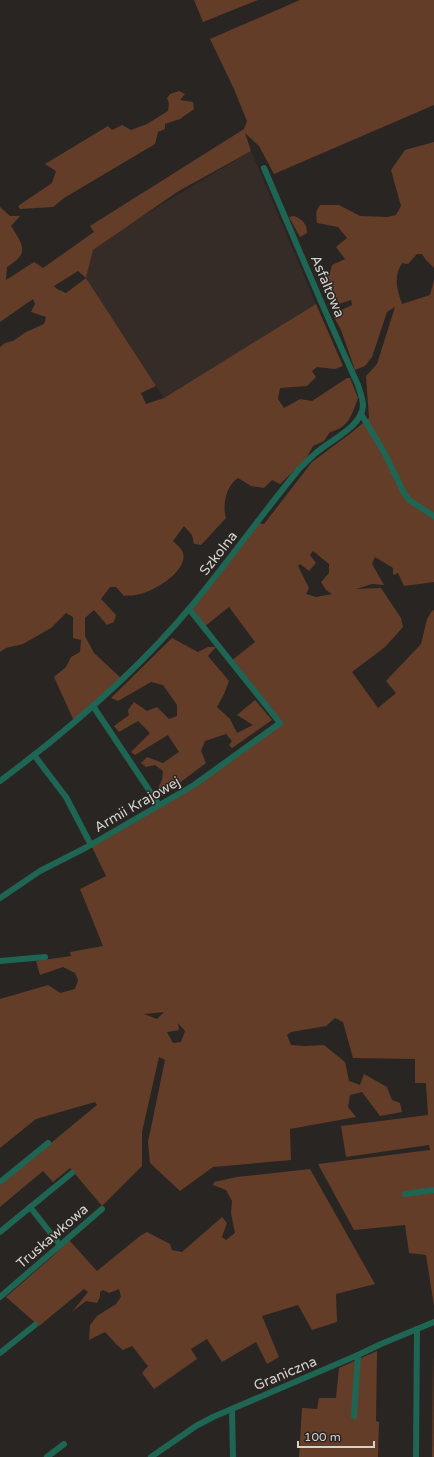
<svg xmlns="http://www.w3.org/2000/svg" width="434" height="1457" viewBox="0 0 434 1457" font-family="'Varela Round',sans-serif">
	<style>
		.built { fill: #362c27 }
		.green { fill: #643d28; fill-rule: evenodd }
		.lines { fill: none; stroke-linecap: round; stroke-linejoin: round }
		.minor { stroke: #1e6554; stroke-width: 6 }
		.labels { text-anchor: middle; stroke-width: 3; stroke-linejoin: round; paint-order: stroke }
		.street-label { font-size: 14px; fill: #d4d1cf; stroke: #292523 }
	</style>
	<rect width="100%" height="100%" fill="#292523"/>
	<polygon class="built" points="251,151 316,304 164,398 86,278 93,250 132,222"/>
	<g class="green">
		<polygon points="194,0 258,0 203,22"/>
		<path d="M300,0H434V105L274,174L259,146L245,133L251,151L177,192L93,250L86,278L156,386L141,393L146,404L164,398L316,304L343,366L335,369L317,367L312,371L316,377L307,386L280,388L278,399L284,408L300,399L312,401L347,378H350L358,398C352,414 349,428 330,432L324,441L313,446L306,459L280,484L272,480L264,488L251,486L238,478C226,486 222,505 226,518L201,545L194,544L192,535L184,526L173,541C176,544 182,549 183,553C188,571 154,591 140,594C135,596 129,595 124,596L116,587H110L101,599L116,615L114,622L107,625L94,610L85,618V636L94,653L122,679L74,721L54,677L66,667L71,657L80,652L81,640L73,638V617L66,613L51,628L23,644L6,648L0,652V347L5,343L13,341L26,332L44,324L46,317L31,312L35,304L33,299L0,322V207L10,216H20L11,226C23,245 30,253 7,267L6,280L34,262L43,268L94,232L90,226L244,129L247,121L234,89L210,39ZM78,271L86,278L66,293L57,289L54,286Z"/>
		<polygon points="179,91 185,94 180,100 193,102 194,109 180,119 165,124 165,129 158,132 155,144 64,198 53,207 20,209 18,206 52,183 56,171 45,164 108,126 112,130 122,125 131,130 147,124 168,111 169,103 167,98 170,94"/>
		<path d="M434,142V268L426,260L422,254H417L408,264L402,263C393,278 397,289 402,304L430,295L434,280V582L404,586L398,573L393,575V568L375,557L372,564L384,585L372,584L356,589L381,588L401,618L403,627L385,647L352,672L378,708L396,693L386,681L421,644L427,619L432,611L434,610V1306L426,1255L409,1253L405,1225L354,1230L318,1164L430,1150L429,1145L346,1157L341,1126L428,1115L426,1083H415V1059L353,1058L343,1022L335,1018L326,1026L291,1032L287,1035L291,1045L305,1046L324,1045L345,1062L349,1081L360,1085L364,1074L387,1087L392,1100L400,1103L402,1112L380,1116L362,1092L350,1095L348,1107L356,1117L290,1129L291,1160L213,1167L180,1191L150,1163L148,1142L165,1060L159,1057L142,1132V1166L102,1206L70,1168L53,1182L43,1171L0,1207V1185L97,1105L95,1102L36,1119L0,1148V999L48,985L60,993L75,989L78,980L75,973L63,967L40,975L36,961L71,956L70,952L103,946L80,889L106,876L91,845L194,785L280,723L231,661L255,642L229,607L204,627L189,609L256,523L264,524L312,462L351,433L369,418L366,376L377,364L395,307L387,312L372,357L365,366L355,370L341,330L334,317L337,312L352,305L351,300L336,305L327,294L324,275L330,273L332,265L345,259L336,247L347,238L338,227L317,223C316,216 315,212 320,205H339L360,216L387,217L396,215L401,206L391,170L405,150ZM313,551L329,564V573L321,582L326,590L332,594L316,597L306,594L309,588L298,566L300,564L309,571L316,563L310,555ZM164,1012L157,1019L144,1014ZM178,1023L185,1031L181,1042L173,1043L167,1032L179,1030Z"/>
		<path d="M294,216C302,219 307,224 307,233L300,237L289,217Z"/>
		<polygon points="172,638 198,652 208,647 216,647 208,656 229,681 224,694 217,707 230,719 237,733 253,725 237,715 255,700 272,720 232,748 229,745 232,741 226,734 205,741 201,751 206,763 162,796 158,788 162,780 163,771 155,765 146,767 141,763 147,757 163,763 179,752 168,735 135,755 131,752 150,733 138,721 119,732 114,726 129,715 128,710 134,702 147,711 157,707 169,719 177,716 177,705 163,685 151,682 118,701 111,698"/>
		<polygon points="310,1169 375,1284 336,1294 337,1322 312,1330 298,1305 262,1316 279,1357 267,1364 256,1342 222,1362 207,1339 191,1349 197,1359 154,1389 142,1373 148,1366 132,1346 123,1350 117,1345 105,1332 89,1340 90,1325 97,1316 116,1304 121,1297 119,1289 109,1293 103,1290 100,1292 100,1297 97,1303 86,1301 72,1312 88,1292 84,1289 39,1326 6,1297 53,1256 69,1240 97,1271 140,1236 147,1232 170,1244 172,1250 182,1252 222,1217 227,1223 222,1237 226,1240 235,1233 231,1213 232,1201 226,1190 213,1185 214,1182 237,1177"/>
		<polygon points="433,1348 434,1457 432,1457"/>
		<polygon points="377,1351 376,1421 379,1422 378,1457 299,1457 302,1408 317,1409 319,1398 336,1398 339,1368"/>
	</g>
	<g class="lines">
		<g class="minor">
			<polyline points="361,414 384,452 404,493 409,500 434,516"/>
			<polyline points="93,706 159,805"/>
			<polyline points="34,755 66,797 91,845"/>
			<path d="M0,781C70,729 138,671 194,603C230,559 263,513 299,469C305,463 311,457 317,452C331,440 362,426 363,406C363,399 360,392 358,385C325,313 295,240 264,168"/>
			<polyline points="0,898 40,871 87,847 194,785 280,723 189,609"/>
			<polyline points="0,961 45,957"/>
			<polyline points="0,1182 48,1143"/>
			<polyline points="405,1194 434,1190"/>
			<polyline points="30,1207 60,1245"/>
			<polyline points="0,1232 72,1173"/>
			<polyline points="0,1297 102,1209"/>
			<polyline points="0,1353 35,1325"/>
			<polyline points="232,1409 233,1457"/>
			<polyline points="354,1416 358,1355"/>
			<polyline points="47,1457 64,1444"/>
			<polyline points="151,1457 196,1426 213,1417 358,1355 381,1344 434,1322"/>
			<polyline points="416,1457 417,1329"/>
		</g>
	</g>
	<g class="labels">
		<g class="street-label">
			<text transform="translate(328 286) rotate(67)" y="5">Asfaltowa</text>
			<text transform="translate(218 553) rotate(-52)" y="5">Szkolna</text>
			<text transform="translate(137 804) rotate(-30)" y="5">Armii Krajowej</text>
			<text transform="translate(52 1236) rotate(-41)" y="5">Truskawkowa</text>
			<text transform="translate(285 1373) rotate(-23)" y="5">Graniczna</text>
		</g>
	</g>
	<path d="M298 1441v6h76v-6" fill="none" stroke="#d4d1cf" stroke-width="2"/>
	<text x="304" y="1441" font-size="12" fill="#d4d1cf" stroke="#292523" stroke-width="3" paint-order="stroke">100 m</text>
</svg>
